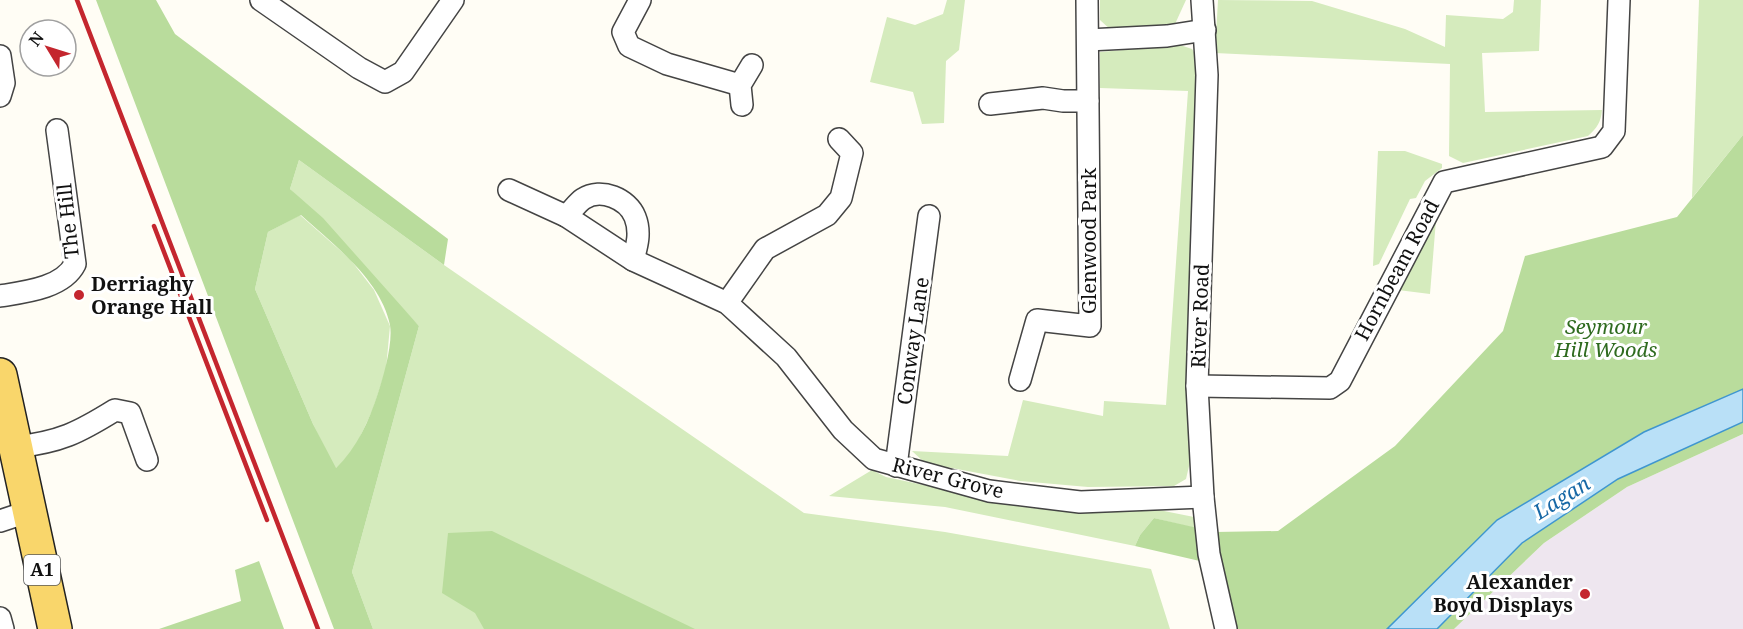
<svg xmlns="http://www.w3.org/2000/svg" width="1743" height="629" viewBox="0 0 1743 629" font-family="'Noto Serif',serif">
	<style>
		.industrial { fill: #eee6ef }
		.green { fill: #d5ebbd }
		.forest { fill: #b9dc9c; fill-rule: evenodd }
		.water { fill: #b9e0f7; stroke: #3f96cf; stroke-width: 1.5 }
		.lines { fill: none; stroke-linecap: round; stroke-linejoin: round }
		.street-casing { stroke: #444; stroke-width: 24 }
		.primary-casing { stroke: #222; stroke-width: 36 }
		.street { stroke: #fff; stroke-width: 21 }
		.primary { stroke: #f9d66b; stroke-width: 33 }
		.rail { stroke: #c4262e; stroke-width: 4.5 }
		.poi-dot { fill: #c4262e; stroke: #fff; stroke-width: 2 }
		.labels { text-anchor: middle; stroke-width: 6; stroke-linejoin: round; paint-order: stroke }
		.shield { fill: #fff; stroke: #585858; stroke-width: 1.5 }
		.shield-label { font-size: 18px; font-weight: bold; fill: #111 }
		.street-label { font-size: 20px; fill: #111; stroke: #fff }
		.poi-label { font-size: 20px; font-weight: bold; fill: #111; stroke: #fff; text-anchor: start }
		.park-label { font-size: 20px; font-style: italic; fill: #2f6b1f; stroke: #fff }
		.water-label { font-size: 21px; font-style: italic; fill: #1768a6; stroke: #fff }
	</style>
	<rect width="100%" height="100%" fill="#fffdf5"/>
	<polygon class="industrial" points="1743,434 1743,629 1454,629 1544,543 1627,487"/>
	<g class="green">
		<polygon points="947,0 965,0 959,50 946,61 944,123 922,124 913,92 870,82 887,17 915,25 943,14"/>
		<polygon points="1100,0 1186,0 1175,24 1112,31 1100,20"/>
		<path d="M1218,0L1312,1L1405,29L1445,47L1446,15L1503,19L1513,12L1514,0H1541L1539,51L1482,53L1485,112L1602,110C1601,122 1597,128 1588,136L1463,163L1449,156L1450,64L1215,53Z"/>
		<polygon points="1699,0 1743,0 1743,135 1692,198"/>
		<polygon points="1180,45 1192,49 1202,64 1189,407 1190,462 1186,479 1174,486 1088,487 1020,481 925,463 912,451 1008,456 1023,400 1103,416 1104,401 1166,405 1188,91 1100,88 1100,52"/>
		<polygon points="1378,151 1405,151 1442,164 1442,168 1425,181 1416,198 1410,199 1379,264 1373,266"/>
		<polygon points="299,160 444,265 804,513 945,532 1151,569 1170,629 373,629 352,572 419,326 290,189"/>
		<polygon points="300,215 350,259 374,290 390,326 386,369 373,409 353,452 335,469 313,424 255,289 268,232"/>
		<polygon points="1436,220 1430,294 1398,290"/>
		<polygon points="872,470 886,477 999,501 1056,508 1159,510 1199,518 1198,529 1154,518 1140,535 1135,546 945,507 829,496"/>
	</g>
	<g class="forest">
		<path d="M96,0H156L175,34L448,239L444,265L299,160L290,189L323,218L419,326L352,572L373,629H334ZM301,215C333,244 381,280 390,325C393,343 384,375 378,393C369,421 357,448 336,468L313,424L255,289L268,232Z"/>
		<polygon points="1743,135 1743,389 1644,432 1497,520 1387,629 1230,629 1217,565 1135,546 1140,535 1154,518 1215,532 1278,531 1395,446 1503,331 1525,256 1677,217"/>
		<polygon points="1743,422 1743,434 1627,487 1544,543 1454,629 1437,629 1522,543 1618,479"/>
		<polygon points="492,531 695,629 484,629 475,613 442,593 448,533"/>
		<polygon points="259,561 284,629 159,629 241,601 235,570"/>
	</g>
	<polygon class="water" points="1743,389 1743,422 1618,479 1522,543 1437,629 1387,629 1497,520 1644,432"/>
	<g class="lines">
		<defs>
			<g id="street">
				<polyline points="261,0 359,68 385,82 403,72 453,0"/>
				<polyline points="640,0 623,32 629,46 667,64 740,85"/>
				<polyline points="1202,0 1207,75 1197,386 1203,497 1209,554 1226,629"/>
				<polyline points="1088,40 1167,36 1205,30"/>
				<polyline points="0,56 4,83 0,96"/>
				<polyline points="990,104 1043,98 1063,101 1088,101"/>
				<polyline points="742,105 740,85 752,65"/>
				<polyline points="509,190 566,216 633,260 727,303 786,357 843,430 874,459 989,491 1080,502 1203,497"/>
				<path d="M566,216C572,211 577,203 583,199C601,187 628,199 635,217C641,232 637,246 633,260"/>
				<path d="M0,296C25,292 63,288 75,264L57,130"/>
				<polyline points="727,303 765,249 827,215 841,198 852,153 839,139"/>
				<polyline points="1020,380 1037,320 1090,326 1087,0"/>
				<polyline points="1197,386 1330,388 1340,381 1444,182 1602,147 1614,131 1619,0"/>
				<path d="M16,447C60,442 78,433 115,410L130,413L147,460"/>
				<polyline points="896,466 929,216"/>
				<polyline points="0,521 30,511"/>
				<polyline points="0,618 3,629"/>
			</g>
			<polyline id="primary" points="0,375 55,629"/>
		</defs>
		<use href="#street" class="street-casing"/>
		<use href="#primary" class="primary-casing"/>
		<use href="#street" class="street"/>
		<use href="#primary" class="primary"/>
		<g class="rail">
			<polyline points="77,0 318,629"/>
			<polyline points="154,226 267,520"/>
		</g>
	</g>
	<g class="poi-dot">
		<circle cx="79" cy="295" r="6"/>
		<circle cx="1585" cy="594" r="6"/>
	</g>
	<g class="labels">
		<rect class="shield" x="24" y="555" width="36" height="30" rx="4.5"/>
		<g class="shield-label">
			<text x="42" y="576">A1</text>
		</g>
		<g class="street-label">
			<text transform="translate(68 221) rotate(-96)" y="7">The Hill</text>
			<text transform="translate(1089 241) rotate(-90)" y="7">Glenwood Park</text>
			<text transform="translate(1397 270) rotate(-62)" y="7">Hornbeam Road</text>
			<text transform="translate(1200 316) rotate(-88)" y="7">River Road</text>
			<text transform="translate(913 341) rotate(-82)" y="7">Conway Lane</text>
			<text transform="translate(948 478) rotate(14)" y="7">River Grove</text>
		</g>
		<g class="poi-label">
			<text x="91" y="291">Derriaghy<tspan x="91" dy="23">Orange Hall</tspan></text>
			<text x="1573" y="589" text-anchor="end">Alexander<tspan x="1573" dy="23">Boyd Displays</tspan></text>
		</g>
		<g class="park-label">
			<text x="1606" y="334">Seymour<tspan x="1606" dy="23">Hill Woods</tspan></text>
		</g>
		<g class="water-label">
			<text transform="translate(1562 498) rotate(-32)" y="7">Lagan</text>
		</g>
	</g>
	<g transform="translate(48 48) rotate(308)"><circle r="28" fill="#ffffff" stroke="#a0a0a0" stroke-width="1.5"/>
	<path d="M0-4.5L10 22L0 15L-10 22Z" fill="#c4262e"/>
	<text y="-9" font-size="16" font-weight="bold" text-anchor="middle" fill="#111111">N</text>
	</g>
</svg>
